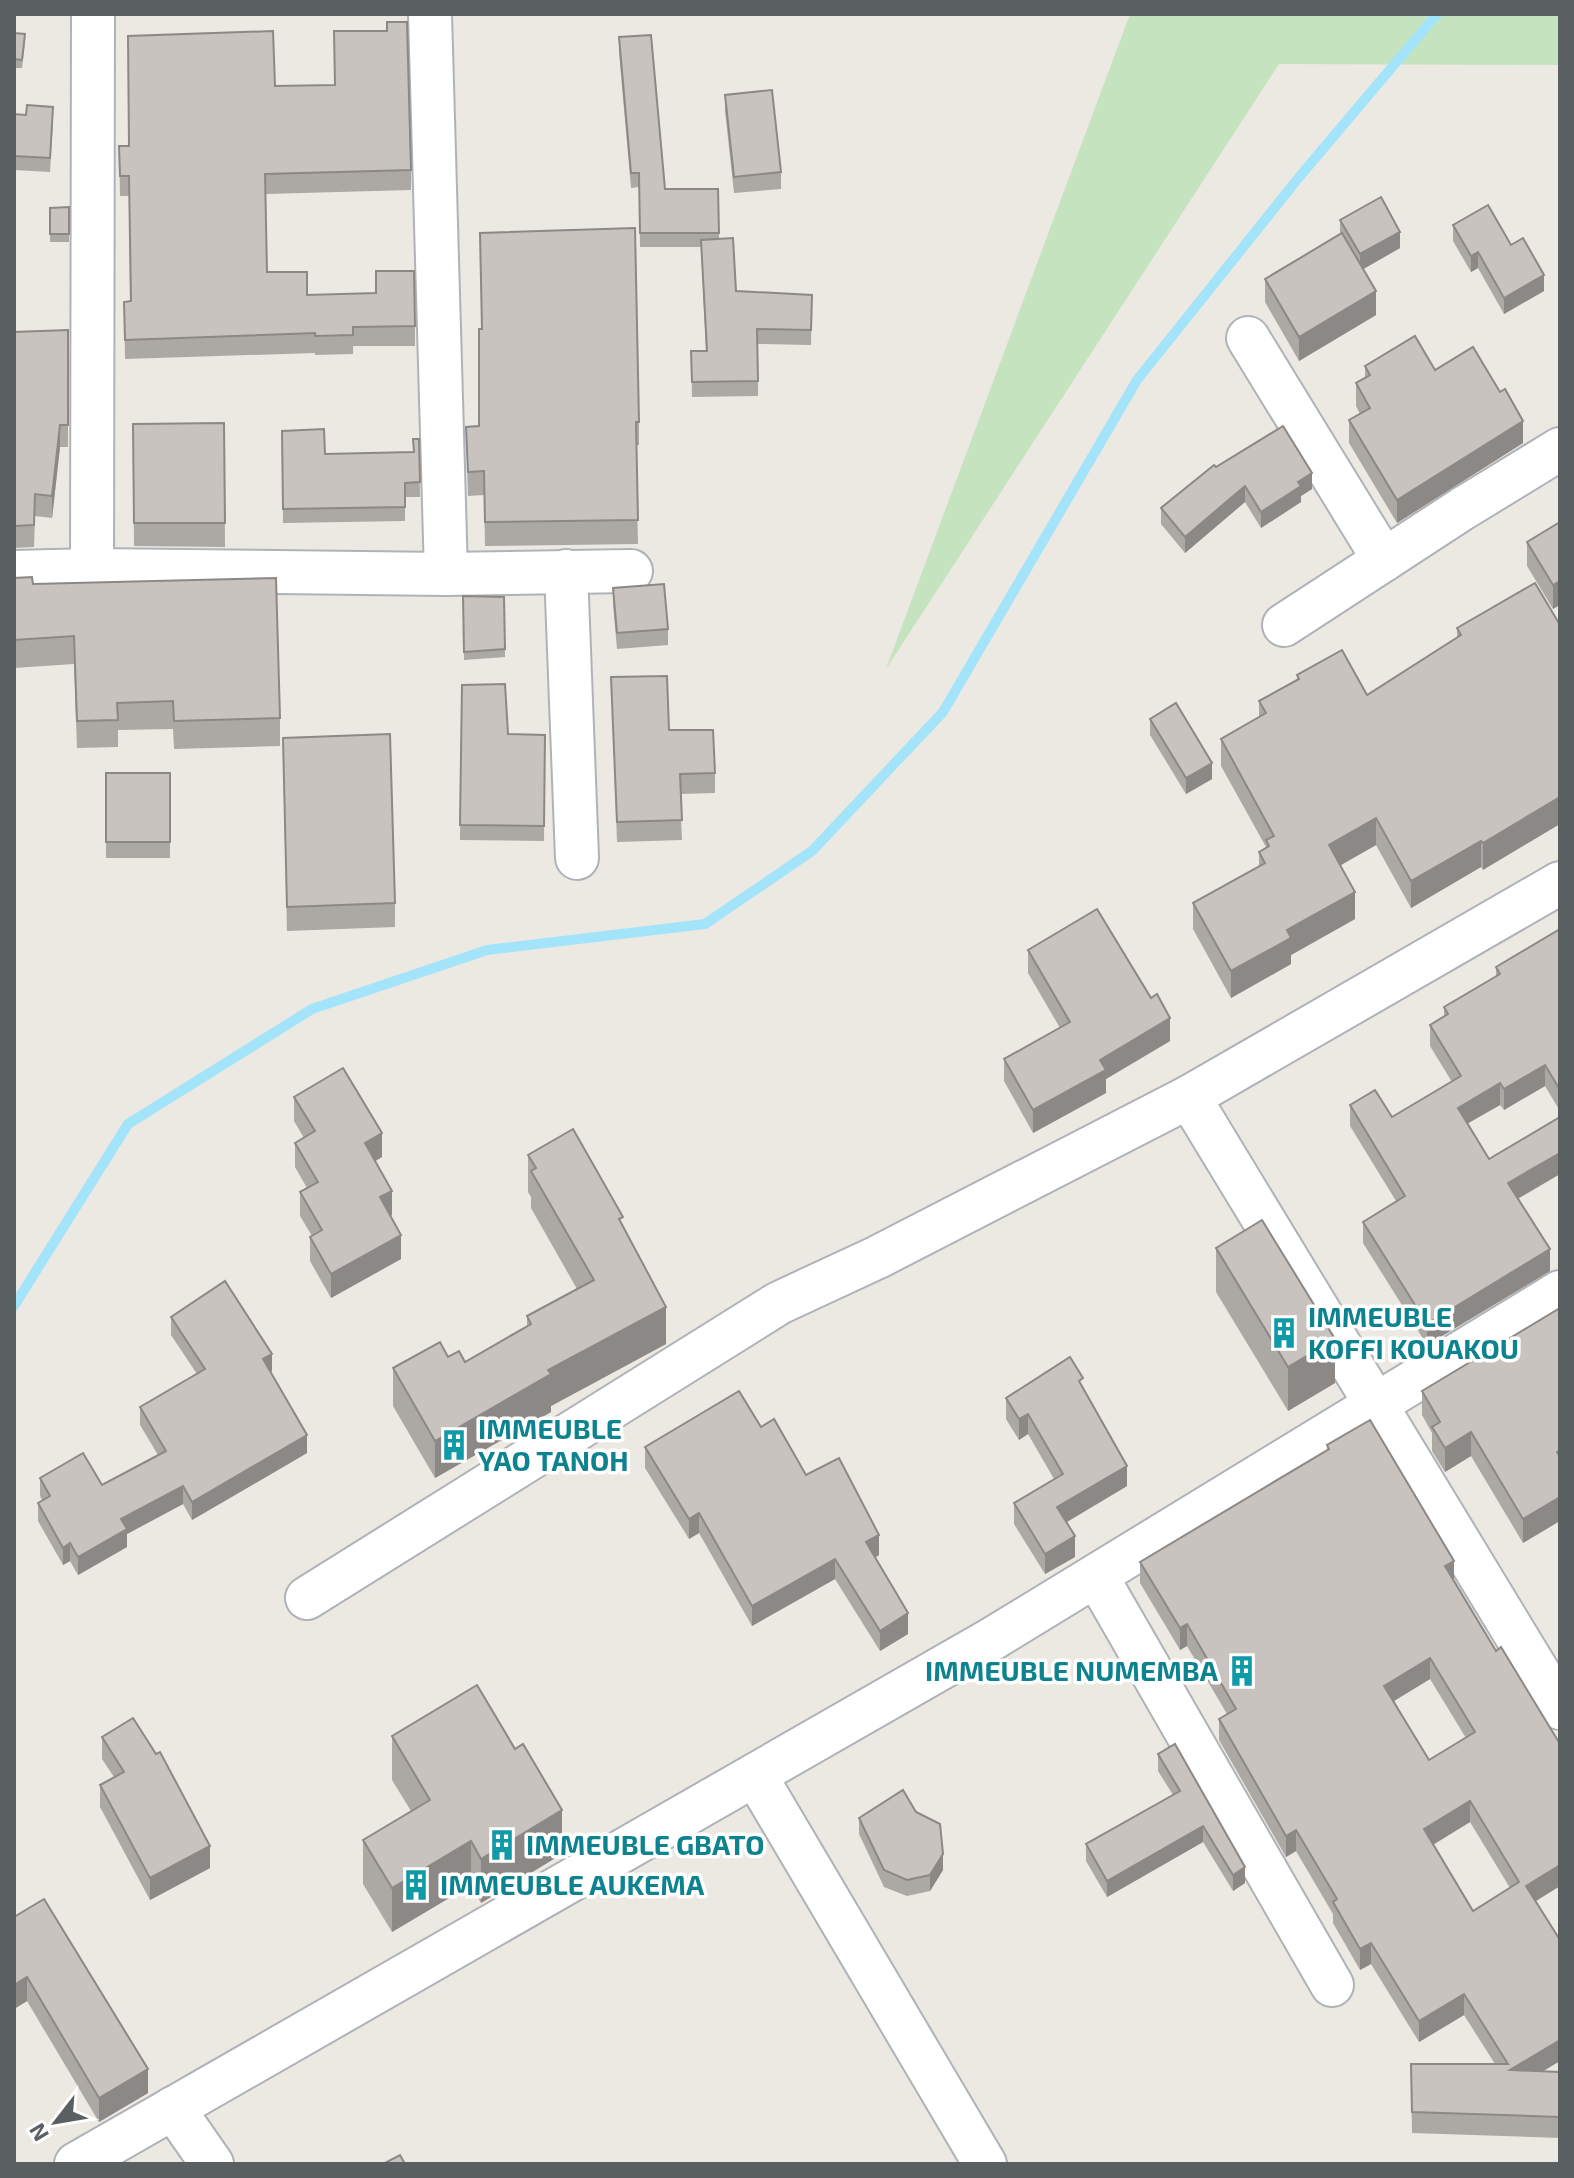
<svg xmlns="http://www.w3.org/2000/svg" width="1574" height="2178" viewBox="0 0 1574 2178" font-family="'Exo 2',sans-serif">
	<style>
		.green { fill: #c5e3bf }
		.lines { fill: none; stroke-linecap: round; stroke-linejoin: round }
		.stream { stroke: #a3e4fb; stroke-width: 10 }
		.minor-casing { stroke: #afb3b7; stroke-width: 46 }
		.minor { stroke: #fff; stroke-width: 42 }
		.wall { fill: #aca8a4; fill-rule: evenodd }
		.shaded-wall { fill: #8c8886 }
		.building { fill: #c8c3bf; stroke: #8c8886; stroke-width: 2; fill-rule: evenodd }
		.labels { text-anchor: middle; stroke-width: 7; stroke-linejoin: round; paint-order: stroke }
		.culture-label { font-size: 28px; font-weight: bold; fill: #0d838f; stroke: #fff; text-anchor: start }
	</style>
	<rect width="100%" height="100%" fill="#ece8e2"/>
	<polygon class="green" points="1130,14 1560,14 1560,65 1279,64 886,669"/>
	<g class="lines">
		<polyline class="stream" points="14,1306 128,1124 312,1009 487,950 705,924 812,851 943,712 1137,380 1300,176 1437,14"/>
		<defs>
			<g id="minor">
				<polyline points="430,14 446,574"/>
				<polyline points="1248,338 1384,560"/>
				<polyline points="92,570 93,14"/>
				<polyline points="566,571 577,858"/>
				<polyline points="14,572 92,570 446,574 631,571"/>
				<polyline points="1284,625 1462,509 1560,449"/>
				<polyline points="1189,1097 1560,1708"/>
				<polyline points="1097,1577 1332,1985"/>
				<polyline points="307,1598 779,1303 878,1257 1189,1097 1560,883"/>
				<polyline points="755,1775 985,2164"/>
				<polyline points="173,2108 212,2164"/>
				<polyline points="76,2164 992,1639 1560,1292"/>
			</g>
		</defs>
		<use href="#minor" class="minor-casing"/>
		<use href="#minor" class="minor"/>
	</g>
	<g class="wall">
		<polygon points="14,33 25,43 22,68 14,68"/>
		<polygon points="619,37 665,189 718,189 719,239 736,291 812,295 811,345 758,344 758,396 692,397 691,351 706,351 701,247 640,247 639,187 631,188 619,52"/>
		<polygon points="275,86 411,170 411,190 266,194 267,272 307,295 415,326 415,346 353,346 353,354 315,355 315,353 125,359 124,302 130,301 129,196 120,196 119,146 129,146"/>
		<polygon points="725,95 781,172 781,189 734,193 725,111"/>
		<polygon points="14,114 26,115 53,121 50,172 14,170"/>
		<polygon points="69,207 69,242 50,242 50,208"/>
		<polygon points="1340,220 1400,248 1363,269 1376,315 1299,361 1265,302 1265,279 1340,234"/>
		<polygon points="1453,225 1544,291 1504,314 1478,268 1471,272 1453,241"/>
		<polygon points="68,330 68,447 60,447 52,518 35,516 34,547 14,548 14,332"/>
		<polygon points="1365,366 1435,370 1523,443 1397,523 1349,443 1349,420 1360,414 1356,406 1356,383 1365,378"/>
		<polygon points="639,422 639,445 636,445 638,544 485,546 484,495 468,496 466,427"/>
		<polygon points="224,423 225,547 134,546 133,424"/>
		<polygon points="282,431 325,454 413,452 419,439 420,497 405,497 405,521 283,523"/>
		<polygon points="1216,467 1312,489 1301,496 1301,502 1261,528 1245,502 1185,553 1161,524 1161,508"/>
		<polygon points="1560,522 1553,609 1527,566 1527,542"/>
		<polygon points="14,578 33,584 280,718 280,746 174,749 173,729 118,730 118,747 77,748 74,664 14,668"/>
		<polygon points="1535,583 1483,870 1481,867 1411,908 1376,845 1340,865 1355,919 1291,955 1291,964 1231,998 1193,929 1193,903 1259,866 1259,852 1266,849 1266,847 1221,766 1221,739 1259,717 1259,701 1297,680 1297,675 1367,695 1457,638 1457,628"/>
		<polygon points="613,588 668,629 668,645 617,649 613,604"/>
		<polygon points="463,596 504,597 505,657 464,660"/>
		<polygon points="611,677 715,773 715,793 680,794 682,840 617,842"/>
		<polygon points="462,685 508,734 545,735 544,841 460,840"/>
		<polygon points="1150,719 1212,779 1186,794 1150,735"/>
		<polygon points="283,762 395,903 395,927 287,931"/>
		<rect x="106" y="773" width="64" height="85"/>
		<polygon points="1560,921 1560,1111 1545,1086 1504,1110 1500,1105 1468,1123 1489,1159 1560,1117 1560,1174 1518,1199 1550,1271 1427,1345 1363,1243 1363,1222 1396,1201 1350,1126 1350,1105 1392,1117 1452,1082 1430,1046 1430,1025 1444,1017 1444,1007 1496,976 1496,967 1558,930 1558,922"/>
		<polygon points="1028,950 1170,1041 1106,1079 1106,1093 1033,1133 1004,1081 1004,1059 1060,1028 1028,973"/>
		<polygon points="294,1097 382,1157 375,1161 392,1215 390,1216 401,1259 331,1298 310,1261 310,1237 312,1236 300,1216 300,1192 307,1188 295,1167 295,1143 304,1138 294,1121"/>
		<polygon points="528,1155 623,1228 666,1344 551,1406 551,1412 435,1478 393,1406 393,1368 448,1357 465,1362 527,1326 527,1316 577,1289 531,1208 531,1197 528,1192"/>
		<polygon points="1216,1248 1335,1383 1288,1411 1216,1292"/>
		<polygon points="1560,1308 1523,1543 1471,1456 1445,1472 1432,1451 1432,1433 1422,1415 1422,1391"/>
		<polygon points="171,1317 272,1371 270,1372 307,1453 192,1520 183,1504 127,1534 127,1547 78,1575 70,1561 63,1565 38,1521 38,1503 42,1500 40,1496 40,1478 102,1485 158,1455 140,1425 140,1407 197,1374 171,1335"/>
		<polygon points="1083,1389 1127,1486 1066,1522 1075,1557 1045,1574 1014,1524 1014,1503 1054,1479 1028,1434 1019,1440 1006,1419 1006,1398"/>
		<polygon points="761,1427 879,1555 875,1558 908,1634 880,1651 835,1579 752,1626 699,1533 689,1539 645,1468 645,1447"/>
		<path d="M1327,1445L1454,1582L1496,1651L1560,1744V1886L1536,1901L1560,2061L1543,2071L1560,2072V2138L1412,2133L1411,2064H1495L1464,2015L1419,2042L1371,1964L1360,1970L1333,1923V1914L1296,1851L1286,1857L1219,1740V1719L1227,1714L1187,1646L1180,1650L1140,1583V1562L1327,1450ZM1430,1679L1466,1738L1429,1760L1394,1701ZM1470,1822L1510,1888L1473,1911L1433,1845Z"/>
		<polygon points="392,1736 562,1854 481,1903 471,1885 392,1932 363,1884 363,1840 411,1811 392,1780"/>
		<polygon points="102,1737 210,1868 150,1900 100,1807 100,1785 114,1777 102,1759"/>
		<polygon points="1158,1754 1245,1883 1233,1891 1203,1842 1107,1897 1086,1861 1086,1844 1173,1795 1158,1771"/>
		<polygon points="859,1818 943,1870 930,1891 907,1896 884,1887 859,1834"/>
		<polygon points="14,1917 148,2093 99,2122 27,2001 14,2009"/>
	</g>
	<g class="shaded-wall">
		<polygon points="1400,232 1400,248 1360,271 1360,254"/>
		<polygon points="1478,252 1478,268 1471,272 1471,256"/>
		<polygon points="1544,275 1544,291 1504,314 1504,298"/>
		<polygon points="1376,291 1376,315 1299,361 1299,337"/>
		<polygon points="1523,421 1523,443 1397,523 1397,500"/>
		<polygon points="60,425 60,447 52,518 52,496"/>
		<polygon points="1312,473 1312,489 1301,496 1301,502 1261,528 1261,512 1298,482"/>
		<polygon points="1245,486 1245,502 1185,553 1185,537"/>
		<polygon points="1560,581 1560,605 1553,609 1553,585"/>
		<polygon points="1212,763 1212,779 1186,794 1186,778"/>
		<polygon points="1560,797 1560,824 1483,870 1483,843"/>
		<polygon points="1376,818 1376,845 1329,872 1329,845"/>
		<polygon points="1481,841 1481,867 1411,908 1411,881"/>
		<polygon points="1355,892 1355,919 1291,955 1291,964 1231,998 1231,971 1287,930"/>
		<polygon points="1170,1018 1170,1041 1106,1079 1106,1093 1033,1133 1033,1110 1100,1060"/>
		<polygon points="1545,1065 1545,1086 1504,1110 1504,1089"/>
		<polygon points="1500,1083 1500,1105 1458,1129 1458,1108"/>
		<polygon points="382,1133 382,1157 365,1167 365,1143"/>
		<polygon points="1560,1153 1560,1174 1508,1204 1508,1183"/>
		<polygon points="392,1191 392,1215 380,1221 380,1197"/>
		<polygon points="401,1235 401,1259 331,1298 331,1274"/>
		<polygon points="1550,1249 1550,1271 1427,1345 1427,1324"/>
		<polygon points="666,1307 666,1344 551,1406 551,1412 435,1478 435,1441 548,1370"/>
		<polygon points="1335,1339 1335,1383 1288,1411 1288,1367"/>
		<polygon points="272,1354 272,1371 263,1377 263,1359"/>
		<polygon points="1028,1414 1028,1434 1019,1440 1019,1419"/>
		<polygon points="1471,1432 1471,1456 1445,1472 1445,1448"/>
		<polygon points="307,1435 307,1453 192,1520 192,1502"/>
		<polygon points="1127,1466 1127,1486 1057,1528 1057,1507"/>
		<polygon points="183,1486 183,1504 127,1534 127,1547 78,1575 78,1557 121,1519"/>
		<polygon points="1560,1497 1560,1521 1523,1543 1523,1519"/>
		<polygon points="699,1513 699,1533 689,1539 689,1519"/>
		<polygon points="879,1535 879,1555 866,1562 866,1542"/>
		<polygon points="1075,1536 1075,1557 1045,1574 1045,1554"/>
		<polygon points="70,1543 70,1561 63,1565 63,1548"/>
		<polygon points="835,1559 835,1579 752,1626 752,1606"/>
		<polygon points="1454,1561 1454,1582 1445,1566"/>
		<polygon points="908,1613 908,1634 880,1651 880,1631"/>
		<polygon points="1187,1624 1187,1646 1180,1650 1180,1628"/>
		<polygon points="1430,1658 1430,1679 1384,1707 1384,1686"/>
		<polygon points="1470,1801 1470,1822 1424,1850 1424,1829"/>
		<polygon points="562,1810 562,1854 481,1903 481,1859"/>
		<polygon points="1203,1826 1203,1842 1107,1897 1107,1881"/>
		<polygon points="1296,1830 1296,1851 1286,1857 1286,1836"/>
		<polygon points="471,1841 471,1885 392,1932 392,1888"/>
		<polygon points="210,1846 210,1868 150,1900 150,1878"/>
		<polygon points="943,1854 943,1870 930,1891 930,1875"/>
		<polygon points="1560,1865 1560,1886 1526,1907 1526,1886"/>
		<polygon points="1245,1867 1245,1883 1233,1891 1233,1875"/>
		<polygon points="1371,1943 1371,1964 1360,1970 1360,1949"/>
		<polygon points="27,1977 27,2001 14,2009 14,1985"/>
		<polygon points="1464,1994 1464,2015 1419,2042 1419,2021"/>
		<polygon points="1560,2040 1560,2061 1510,2091 1510,2070"/>
		<polygon points="148,2069 148,2093 99,2122 99,2098"/>
	</g>
	<g class="building">
		<polygon points="387,22 407,22 411,170 265,174 267,272 307,272 307,295 376,293 376,271 414,271 415,326 353,327 353,335 315,336 315,333 125,340 124,302 131,301 129,176 120,176 119,146 129,146 128,36 273,31 275,86 335,85 334,31 387,31"/>
		<polygon points="14,33 25,34 22,60 14,59"/>
		<polygon points="651,35 665,189 718,189 719,233 640,233 639,173 631,173 619,37"/>
		<polygon points="772,90 781,172 734,177 725,95"/>
		<polygon points="27,105 53,107 50,158 14,156 14,114 26,115"/>
		<polygon points="1381,197 1400,232 1360,254 1340,220"/>
		<polygon points="1488,205 1511,245 1523,238 1544,275 1504,298 1478,252 1471,256 1453,225"/>
		<polygon points="69,207 69,234 50,234 50,208"/>
		<polygon points="635,228 639,422 636,422 638,520 485,522 484,471 468,472 466,427 479,426 479,329 482,329 480,233"/>
		<polygon points="1342,233 1376,291 1299,337 1265,279"/>
		<polygon points="733,238 736,291 812,295 811,330 757,329 758,381 692,382 691,351 707,351 701,240"/>
		<polygon points="68,330 68,425 60,425 52,496 35,494 34,525 14,526 14,332"/>
		<polygon points="1415,336 1435,370 1473,347 1500,392 1505,389 1523,421 1397,500 1349,420 1370,408 1356,383 1370,375 1365,366"/>
		<polygon points="224,423 225,523 134,523 133,424"/>
		<polygon points="1283,426 1312,473 1298,482 1301,486 1261,512 1245,486 1185,537 1161,508 1214,465 1216,467"/>
		<polygon points="324,429 325,454 414,452 413,439 419,439 420,482 405,483 405,507 283,509 282,431"/>
		<polygon points="1560,522 1560,581 1553,585 1527,542"/>
		<polygon points="32,577 33,584 276,578 280,718 174,721 173,701 117,703 118,720 77,721 74,636 14,640 14,578"/>
		<polygon points="1535,583 1560,625 1560,797 1483,843 1481,841 1411,881 1376,818 1329,845 1355,892 1287,930 1291,938 1231,971 1193,903 1265,863 1259,852 1269,846 1266,840 1274,836 1221,739 1266,713 1259,701 1299,679 1297,675 1342,650 1367,695 1461,635 1457,628"/>
		<polygon points="664,584 668,629 617,633 613,588"/>
		<polygon points="463,596 504,597 505,649 464,652"/>
		<polygon points="667,676 669,730 713,730 715,773 680,774 682,820 617,822 611,677"/>
		<polygon points="505,684 508,734 545,735 544,826 460,825 462,685"/>
		<polygon points="1176,703 1212,763 1186,778 1150,719"/>
		<polygon points="390,734 395,903 287,907 283,738"/>
		<rect x="106" y="773" width="64" height="69"/>
		<polygon points="1097,909 1151,998 1157,994 1170,1018 1100,1060 1106,1070 1033,1110 1004,1059 1070,1022 1028,950"/>
		<polygon points="1560,929 1560,1090 1545,1065 1504,1089 1500,1083 1458,1108 1489,1159 1560,1117 1560,1153 1508,1183 1550,1249 1427,1324 1363,1222 1405,1196 1350,1105 1375,1090 1392,1117 1461,1076 1430,1025 1448,1014 1444,1007 1500,974 1496,967"/>
		<polygon points="343,1068 382,1133 365,1143 392,1191 380,1197 401,1235 331,1274 310,1237 322,1230 300,1192 318,1182 295,1143 315,1131 294,1097"/>
		<polygon points="573,1129 623,1217 619,1219 666,1307 548,1370 551,1374 435,1441 393,1368 440,1342 448,1357 459,1351 465,1362 531,1324 527,1316 594,1280 531,1171 536,1168 528,1155"/>
		<polygon points="1262,1220 1335,1339 1288,1367 1216,1248"/>
		<polygon points="225,1281 272,1354 263,1359 307,1435 192,1502 183,1486 121,1519 127,1529 78,1557 70,1543 63,1548 38,1503 50,1496 40,1478 83,1453 102,1485 166,1451 140,1407 205,1369 171,1317"/>
		<polygon points="1560,1308 1560,1450 1557,1452 1560,1457 1560,1497 1523,1519 1471,1432 1445,1448 1432,1427 1440,1422 1422,1391"/>
		<polygon points="1070,1357 1083,1378 1079,1381 1127,1466 1057,1507 1075,1536 1045,1554 1014,1503 1063,1474 1028,1414 1019,1419 1006,1398"/>
		<polygon points="739,1391 761,1427 774,1419 806,1475 839,1458 879,1535 866,1542 908,1613 880,1631 835,1559 752,1606 699,1513 689,1519 645,1447"/>
		<path d="M1370,1420L1454,1561L1445,1566L1496,1651L1501,1647L1560,1744V1865L1526,1886L1560,1940V2040L1510,2070L1560,2072V2117L1412,2112L1411,2064H1508L1464,1994L1419,2021L1371,1943L1360,1949L1333,1902L1337,1899L1296,1830L1286,1836L1219,1719L1236,1709L1187,1624L1180,1628L1140,1562L1329,1449L1327,1445ZM1430,1658L1475,1732L1429,1760L1384,1686ZM1470,1801L1519,1882L1473,1911L1424,1829Z"/>
		<polygon points="477,1685 515,1749 523,1744 562,1810 481,1859 471,1841 392,1888 363,1840 430,1800 392,1736"/>
		<polygon points="133,1718 156,1754 160,1752 210,1846 150,1878 100,1785 124,1772 102,1737"/>
		<polygon points="1175,1744 1245,1867 1233,1875 1203,1826 1107,1881 1086,1844 1180,1791 1158,1754"/>
		<polygon points="903,1790 916,1812 940,1824 943,1854 930,1875 907,1880 884,1870 859,1818"/>
		<polygon points="44,1899 148,2069 99,2098 27,1977 14,1985 14,1917"/>
		<polygon points="400,2155 405,2164 383,2164"/>
	</g>
	<defs>
		<symbol id="building-bare" viewBox="-9 -9 18 18"><path d="M-4-6H4V6H1V3H-1V6H-4ZM-2.5-4.3h1.7v1.8h-1.7ZM.8-4.3h1.7v1.8H.8ZM-2.5-1h1.7V.8h-1.7ZM.8-1h1.7V.8H.8Z" fill="#0f9aa8" stroke="#fff" stroke-width="2.5" paint-order="stroke"/></symbol>
	</defs>
	<g fill-rule="evenodd">
		<use href="#building-bare" x="1262" y="1311" width="44" height="44"/>
		<use href="#building-bare" x="432" y="1423" width="44" height="44"/>
		<use href="#building-bare" x="1220" y="1649" width="44" height="44"/>
		<use href="#building-bare" x="480" y="1823" width="44" height="44"/>
		<use href="#building-bare" x="394" y="1863" width="44" height="44"/>
	</g>
	<g class="labels">
		<g class="culture-label">
			<text x="1308" y="1327">IMMEUBLE<tspan x="1308" dy="32">KOFFI KOUAKOU</tspan></text>
			<text x="478" y="1439">IMMEUBLE<tspan x="478" dy="32">YAO TANOH</tspan></text>
			<text x="1218" y="1681" text-anchor="end">IMMEUBLE NUMEMBA</text>
			<text x="526" y="1855">IMMEUBLE GBATO</text>
			<text x="440" y="1895">IMMEUBLE AUKEMA</text>
		</g>
	</g>
	<rect width="1574" height="2178" fill="none" stroke="#5a5f62" stroke-width="32"/>
	<g transform="translate(56 2122) rotate(239)" stroke="#ffffff" stroke-width="6" paint-order="stroke">
	<path d="M0-6L14 30L0 20L-14 30Z" fill="#5a5f62"/>
	<text y="-12" font-size="22" font-weight="bold" text-anchor="middle" fill="#5a5f62">N</text>
	</g>
</svg>
